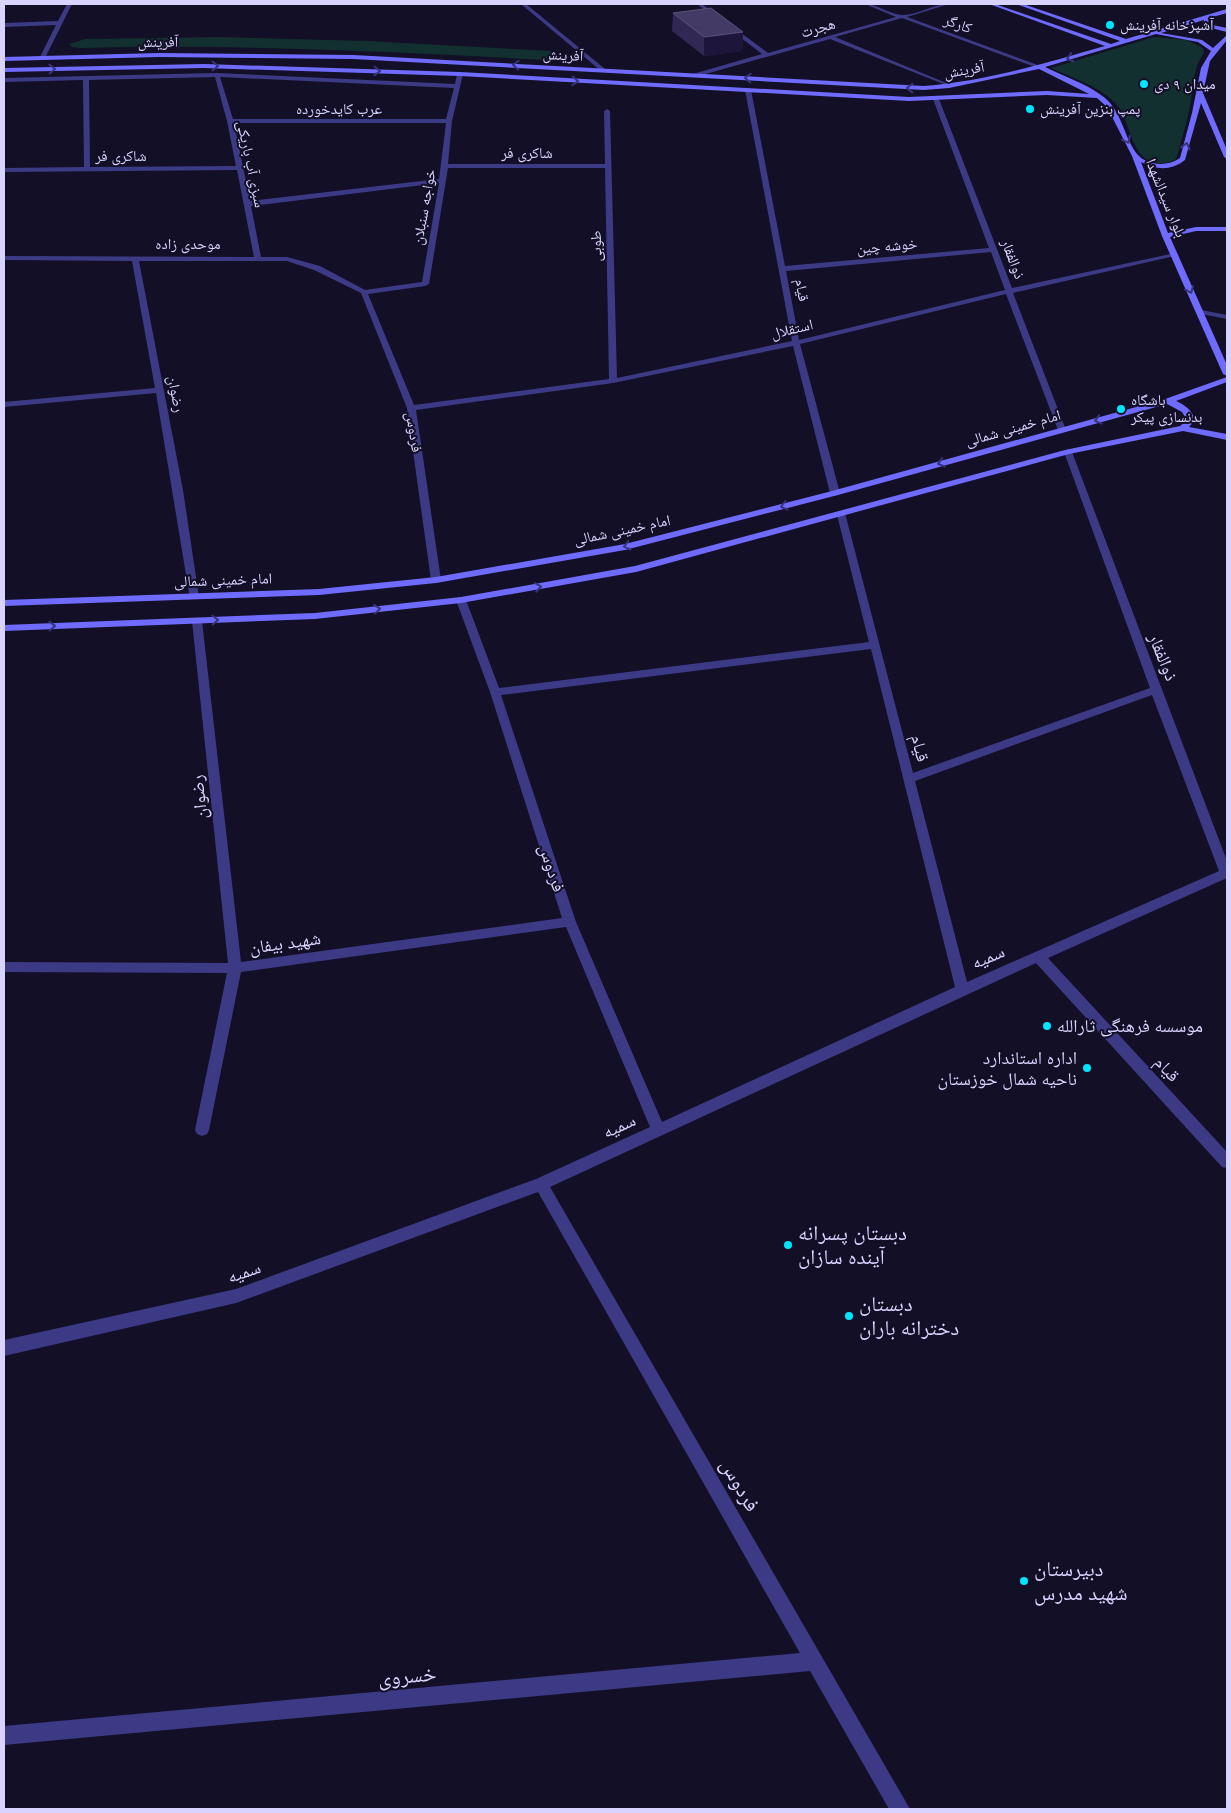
<svg xmlns="http://www.w3.org/2000/svg" width="1231" height="1813" viewBox="0 0 1231 1813" font-family="Lato,'Noto Naskh Arabic',sans-serif">
	<style>
		.green { fill: #12302f }
		.lines { fill: none; stroke-linecap: round; stroke-linejoin: round }
		.street { fill: #3d3a85; fill-rule: evenodd }
		.secondary { fill: #6f6bff; fill-rule: evenodd }
		.wall { fill: #312854 }
		.shaded-wall { fill: #1d163a }
		.building { fill: #433a66; stroke: #5a527e }
		.oneway { stroke: #38347d }
		.poi-dot { fill: #00e5ff; stroke: #130f26; stroke-width: 2 }
		.labels { text-anchor: middle; stroke-width: 4; stroke-linejoin: round; paint-order: stroke }
		.far-street-label { font-size: 15px; fill: #d9d4ff; stroke: #130f26 }
		.far-poi-label { font-size: 15px; fill: #d9d4ff; stroke: #130f26; text-anchor: start }
		.street-label { font-size: 18px; fill: #d9d4ff; stroke: #130f26 }
		.poi-label { font-size: 18px; fill: #d9d4ff; stroke: #130f26; text-anchor: start }
		.near-poi-label { font-size: 21px; fill: #d9d4ff; stroke: #130f26; text-anchor: start }
		.near-street-label { font-size: 21px; fill: #d9d4ff; stroke: #130f26 }
	</style>
	<rect width="100%" height="100%" fill="#130f26"/>
	<g class="green">
		<path d="M221,37L367,41L550,51L558,56L551,60H544C389,51 235,44 80,48L72,47L69,44L85,39Z"/>
		<path d="M1154,37L1187,40L1203,48L1204,53C1192,70 1194,87 1190,106C1187,122 1182,138 1178,153L1176,159C1170,163 1164,164 1157,163C1129,159 1132,120 1115,103C1099,86 1072,78 1051,68Z"/>
	</g>
	<g class="lines">
		<g class="street">
			<polygon points="67,4 72,4 45,58 40,57 56,25 4,27 4,23 58,21"/>
			<polygon points="521,4 526,4 605,69 605,71 601,71"/>
			<path d="M697,4H702L768,53L896,17L865,4C878,4 890,15 903,15C918,15 933,4 949,4L907,17L1043,67L1038,68L902,18L835,37L951,85V87L830,39L695,77L693,74L762,54Z"/>
			<path d="M460,72L463,74L452,121L448,164H605L604,111L607,109L610,111L617,378L792,341L745,90L748,88L751,90L785,266L989,248L933,99L936,97L939,99L1012,288L1175,253L1179,255L1013,293L1066,430L1062,433L1058,430L1006,294L800,344L840,493L835,496L830,493L793,346L613,383L416,410L441,580L436,583L431,580L407,408L361,293L314,270L287,261H139L183,490L199,597L198,599H190L156,393L4,407V402L155,388L132,261L4,260V256L254,257L237,170L4,172V168L84,167L83,80L4,82V78L217,73L455,84L457,74ZM215,77L227,121L236,166L90,167L89,80ZM220,77L454,88L446,119H233ZM234,123H446L439,179L250,201ZM448,168H605L609,379L414,405L368,294L425,286L429,284ZM439,183L422,282L365,290L320,266L287,257H261L251,206ZM991,252L1005,290L799,340L786,271Z"/>
			<polygon points="1196,309 1227,315 1227,319 1196,313"/>
			<path d="M1068,449L1072,452L1227,861V878L1048,958L1227,1152V1168L1222,1167L1036,963L550,1187L910,1809H889L810,1671L4,1745V1726L800,1653L538,1192L236,1303L4,1356V1340L236,1289L536,1179L650,1127L566,927L241,972L209,1130L207,1134L202,1136L197,1134L195,1130L227,973L4,972V962L228,963L192,621L193,619L197,618L202,621L241,962L562,918L490,692L456,600L457,598L461,597L466,600L499,688L869,642L837,515L839,513H845L913,773L1150,688L1064,452ZM871,649L955,987L662,1122L576,922L501,695ZM1152,695L1219,871L967,982L915,781Z"/>
		</g>
		<g class="secondary">
			<path d="M989,4H995L1111,44L1120,41L1016,4H1023L1126,39L1227,9V13L1209,18L1208,24L1227,28V32L1203,26L1204,20L1161,33L1202,40L1213,48L1227,35V40L1210,61L1203,93L1227,150V159L1224,157L1201,103L1185,160C1171,171 1156,170 1141,162L1168,233L1196,227H1227V231H1196L1170,237L1227,365V376L1223,374L1162,236L1132,156L1107,107L1097,98L1047,95L909,101L460,76L204,68L4,72V68L204,64L460,72L909,97L1047,91L1089,94L1039,69L949,88L924,90L353,59L159,57L4,61V57L159,53L353,55L924,86C986,81 1046,63 1105,46ZM1156,34L1198,42L1211,51L1201,68L1192,113L1180,158C1168,167 1147,166 1137,154C1123,136 1122,109 1101,95C1085,83 1063,76 1045,67Z"/>
			<path d="M1227,377V382L1176,401C1185,405 1192,410 1195,420L1189,427L1227,434V440L1183,431L1069,454L636,572L461,603L315,619L4,631V625L315,613L461,597L635,566L1065,450L1180,426L1187,420L1182,412L1167,404L838,495L625,550L436,583L319,595L4,606V600L319,589L436,577L625,544L832,491L1165,399Z"/>
		</g>
	</g>
	<polygon class="wall" points="673,13 743,32 742,51 704,56 672,31"/>
	<polygon class="shaded-wall" points="743,32 742,51 704,56 704,37"/>
	<polygon class="building" points="711,8 743,32 704,37 673,13"/>
	<defs><path id="oneway-chevron" d="M-2-3.5L2.5 0L-2 3.5" fill="none" stroke-width="1.6" stroke-linecap="round" stroke-linejoin="round" transform="scale(1.25)"/></defs>
	<g class="oneway">
		<use href="#oneway-chevron" transform="translate(1070 58) rotate(163)"/>
		<use href="#oneway-chevron" transform="translate(516 65) rotate(-177)"/>
		<use href="#oneway-chevron" transform="translate(215 66) rotate(1)"/>
		<use href="#oneway-chevron" transform="translate(52 69) rotate(-1)"/>
		<use href="#oneway-chevron" transform="translate(377 71) rotate(2)"/>
		<use href="#oneway-chevron" transform="translate(748 78) rotate(-177)"/>
		<use href="#oneway-chevron" transform="translate(575 81) rotate(3)"/>
		<use href="#oneway-chevron" transform="translate(910 88) rotate(-178)"/>
		<use href="#oneway-chevron" transform="translate(1127 140) rotate(64)"/>
		<use href="#oneway-chevron" transform="translate(1186 146) rotate(-76)"/>
		<use href="#oneway-chevron" transform="translate(1190 290) rotate(66)"/>
		<use href="#oneway-chevron" transform="translate(1098 420) rotate(165)"/>
		<use href="#oneway-chevron" transform="translate(941 463) rotate(164)"/>
		<use href="#oneway-chevron" transform="translate(784 506) rotate(166)"/>
		<use href="#oneway-chevron" transform="translate(627 546) rotate(167)"/>
		<use href="#oneway-chevron" transform="translate(538 587) rotate(-10)"/>
		<use href="#oneway-chevron" transform="translate(377 609) rotate(-6)"/>
		<use href="#oneway-chevron" transform="translate(215 620) rotate(-2)"/>
		<use href="#oneway-chevron" transform="translate(52 626) rotate(-2)"/>
	</g>
	<g class="poi-dot">
		<circle cx="1110" cy="25" r="5"/>
		<circle cx="1144" cy="84" r="5"/>
		<circle cx="1030" cy="109" r="5"/>
		<circle cx="1121" cy="409" r="5"/>
		<circle cx="1047" cy="1026" r="5"/>
		<circle cx="1087" cy="1068" r="5"/>
		<circle cx="788" cy="1245" r="5"/>
		<circle cx="849" cy="1316" r="5"/>
		<circle cx="1024" cy="1581" r="5"/>
	</g>
	<g class="labels">
		<g class="far-street-label">
			<text transform="translate(958 24) rotate(20)" y="5">کارگر</text>
			<text transform="translate(818 28) rotate(-16)" y="5">هجرت</text>
			<text transform="translate(158 42) rotate(-1)" y="5">آفرینش</text>
			<text transform="translate(563 55) rotate(3)" y="5">آفرینش</text>
			<text transform="translate(964 70) rotate(-10)" y="5">آفرینش</text>
			<text x="339" y="114">عرب کایدخورده</text>
			<text x="527" y="158">شاکری فر</text>
			<text x="121" y="161">شاکری فر</text>
			<text transform="translate(251 164) rotate(78)" y="5">سبزی آب باریکی</text>
			<text transform="translate(1166 198) rotate(68)" y="5">بلوار سیدالشهدا</text>
			<text transform="translate(424 207) rotate(-80)" y="5">خواجه سنبلان</text>
			<text x="188" y="249">موحدی زاده</text>
			<text transform="translate(596 246) rotate(-91)" y="5">طوبی</text>
			<text transform="translate(887 246) rotate(-5)" y="5">خوشه چین</text>
			<text transform="translate(1013 259) rotate(69)" y="5">ذوالفقار</text>
			<text transform="translate(802 290) rotate(79)" y="5">قیام</text>
			<text transform="translate(792 329) rotate(-13)" y="5">استقلال</text>
			<text transform="translate(176 394) rotate(79)" y="5">رضوان</text>
			<text transform="translate(1013 428) rotate(-16)" y="5">امام خمینی شمالی</text>
			<text transform="translate(414 432) rotate(81)" y="5">فردوس</text>
			<text transform="translate(622 530) rotate(-12)" y="5">امام خمینی شمالی</text>
			<text transform="translate(223 580) rotate(-2)" y="5">امام خمینی شمالی</text>
		</g>
		<g class="far-poi-label">
			<text x="1120" y="30">آشپزخانه آفرینش</text>
			<text x="1154" y="89">میدان ۹ دی</text>
			<text x="1040" y="114">پمپ بنزین آفرینش</text>
			<text x="1131" y="405">باشگاه<tspan x="1131" dy="17">بدنسازی پیکر</tspan></text>
		</g>
		<g class="street-label">
			<text transform="translate(1163 657) rotate(68)" y="6">ذوالفقار</text>
			<text transform="translate(920 748) rotate(76)" y="6">قیام</text>
			<text transform="translate(199 797) rotate(-96)" y="6">رضوان</text>
			<text transform="translate(552 868) rotate(72)" y="6">فردوس</text>
			<text transform="translate(285 943) rotate(-8)" y="6">شهید بیفان</text>
			<text transform="translate(988 957) rotate(-23)" y="6">سمیه</text>
			<text transform="translate(1167 1069) rotate(47)" y="6">قیام</text>
			<text transform="translate(619 1126) rotate(-25)" y="6">سمیه</text>
			<text transform="translate(244 1272) rotate(-19)" y="6">سمیه</text>
		</g>
		<g class="poi-label">
			<text x="1057" y="1032">موسسه فرهنگی ثارالله</text>
			<text x="1077" y="1064" text-anchor="end">اداره استاندارد<tspan x="1077" dy="21">ناحیه شمال خوزستان</tspan></text>
		</g>
		<g class="near-poi-label">
			<text x="798" y="1240">دبستان پسرانه<tspan x="798" dy="24">آینده سازان</tspan></text>
			<text x="859" y="1311">دبستان<tspan x="859" dy="24">دخترانه باران</tspan></text>
			<text x="1034" y="1576">دبیرستان<tspan x="1034" dy="24">شهید مدرس</tspan></text>
		</g>
		<g class="near-street-label">
			<text transform="translate(740 1485) rotate(60)" y="7">فردوس</text>
			<text transform="translate(407 1676) rotate(-5)" y="7">خسروی</text>
		</g>
	</g>
	<rect width="1231" height="1813" fill="none" stroke="#d9d4ff" stroke-width="10"/>
</svg>
